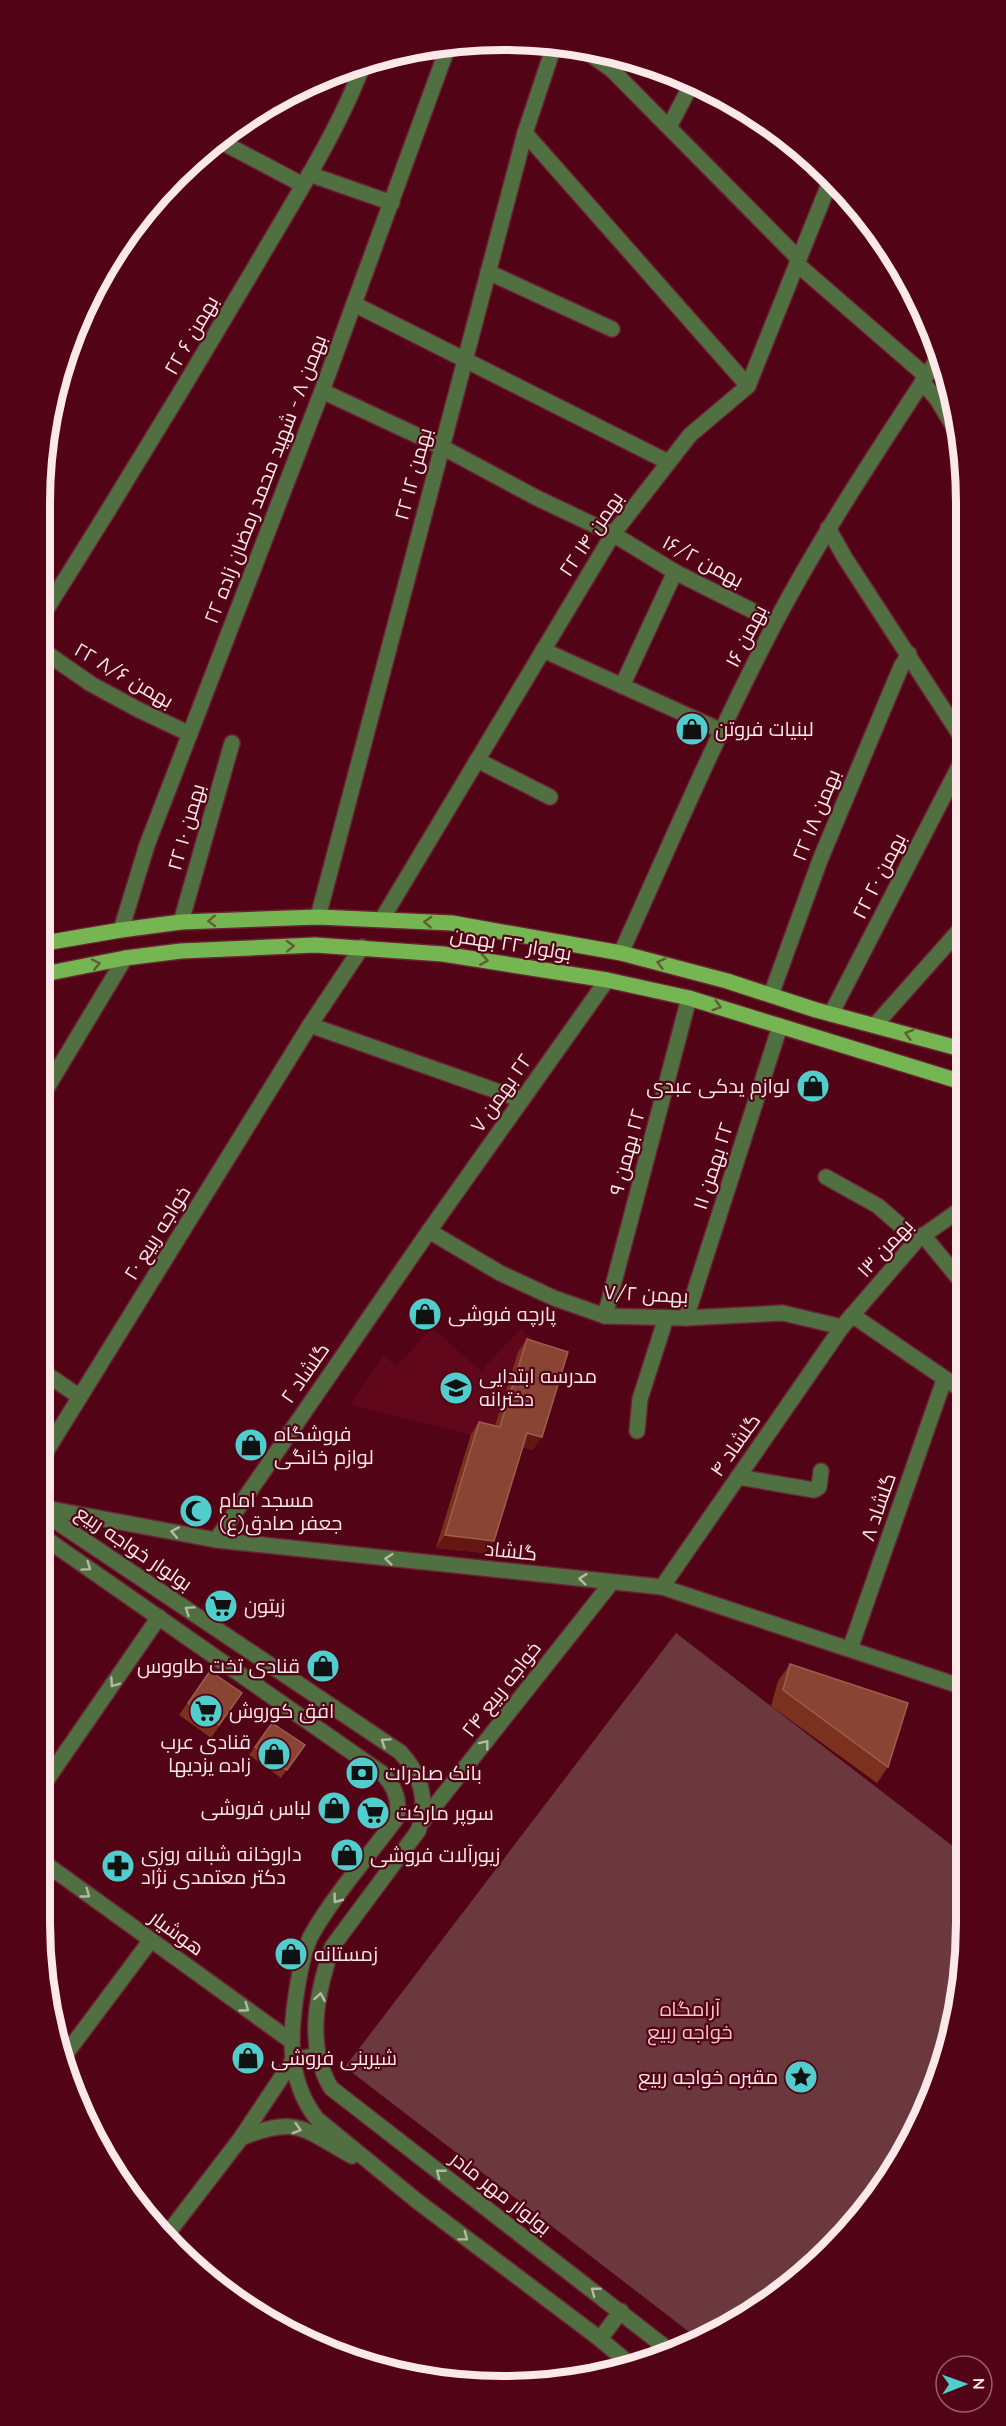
<svg xmlns="http://www.w3.org/2000/svg" width="1006" height="2426" viewBox="0 0 1006 2426" font-family="Quicksand,Cairo,sans-serif">
	<style>
		.built { fill: #60071c }
		.green { fill: #6b393d }
		.lines { fill: none; stroke-linecap: round; stroke-linejoin: round }
		.minor-casing { stroke: #6a2334; stroke-width: 18 }
		.major-casing { stroke: #6a2334; stroke-width: 18 }
		.minor { stroke: #517041; stroke-width: 15 }
		.major { stroke: #76b652; stroke-width: 15 }
		.wall { fill: #7b311d }
		.shaded-wall { fill: #651611 }
		.building { fill: #894433; stroke: #9b5e50; stroke-width: 1.5 }
		.oneway { stroke: #645c34 }
		.oneway2 { stroke: #b8b8a6 }
		.labels { text-anchor: middle; stroke-width: 4.5; stroke-linejoin: round; paint-order: stroke }
		.street-label { font-size: 20px; fill: #fce8e9; stroke: #520316 }
		.poi-label { font-size: 20px; fill: #fce8e9; stroke: #520316; text-anchor: start }
		.park-label { font-size: 20px; fill: #f8c5c7; stroke: #520316 }
		.rim { fill: none; stroke: #fce8e9; stroke-width: 8 }
	</style>
	<rect width="100%" height="100%" fill="#520316"/>
	<polygon class="built" points="432,1328 481,1371 521,1328 559,1364 533,1450 350,1405 383,1356 397,1366"/>
	<polygon class="green" points="676,1633 967,1857 967,1923 942,2072 871,2206 760,2309 701,2341 345,2067"/>
	<g class="lines">
		<defs>
			<g id="minor">
				<polyline points="580,47 612,70 799,259"/>
				<polyline points="612,70 619,56"/>
				<polyline points="669,127 692,83"/>
				<polyline points="525,133 748,386"/>
				<polyline points="216,139 303,185"/>
				<polyline points="309,174 392,203"/>
				<polyline points="797,264 926,376"/>
				<polyline points="488,272 612,329"/>
				<polyline points="354,304 668,462"/>
				<polyline points="922,382 937,399 963,442"/>
				<polyline points="322,391 442,447 537,498 613,534 675,572 775,622"/>
				<polyline points="828,528 845,558 964,741"/>
				<path d="M39,621C113,504 185,386 255,267C292,203 339,131 364,62"/>
				<polyline points="39,648 91,684 139,710 190,734"/>
				<polyline points="543,650 722,731"/>
				<polyline points="622,686 675,572"/>
				<polyline points="477,760 550,797"/>
				<polyline points="318,917 525,133 555,43"/>
				<polyline points="382,919 613,534 690,435 748,386 831,179"/>
				<polyline points="181,922 232,743"/>
				<polyline points="121,930 147,845 322,391 449,44"/>
				<path d="M621,953C671,842 719,730 775,623C824,530 883,443 940,355"/>
				<polyline points="771,995 820,860 901,667 909,654"/>
				<polyline points="831,1014 964,757"/>
				<polyline points="876,1024 964,925"/>
				<polyline points="310,1025 522,1100"/>
				<polyline points="39,1101 125,958"/>
				<polyline points="826,1177 878,1206 917,1240"/>
				<polyline points="429,1231 500,1273 554,1298 605,1316 686,1318 783,1313 842,1327"/>
				<polyline points="923,1235 965,1286"/>
				<polyline points="852,1315 966,1393"/>
				<polyline points="605,1316 689,998"/>
				<polyline points="686,1318 780,1026"/>
				<polyline points="39,1369 80,1397"/>
				<polyline points="637,1431 640,1399 666,1318"/>
				<polyline points="39,1463 310,1025 362,947"/>
				<polyline points="738,1477 814,1490 819,1487 821,1471"/>
				<polyline points="40,1507 216,1540 662,1587 966,1688"/>
				<path d="M39,1510L400,1752C421,1774 429,1802 418,1831L332,1947C317,1993 305,2044 331,2088L674,2354"/>
				<path d="M39,1534L383,1774C395,1787 401,1802 396,1819C368,1857 335,1894 312,1934C304,1948 301,1967 298,1983C290,2030 285,2078 317,2119L417,2201L600,2339L632,2366"/>
				<polyline points="216,1540 429,1231 607,980"/>
				<polyline points="662,1587 842,1327 917,1240 965,1206"/>
				<polyline points="850,1649 943,1383 947,1381"/>
				<polyline points="39,1791 159,1617"/>
				<polyline points="422,1822 612,1582"/>
				<polyline points="39,1859 291,2041"/>
				<polyline points="62,2059 151,1940"/>
				<path d="M241,2138C297,2115 303,2129 352,2156"/>
				<polyline points="165,2237 241,2138 293,2060 317,2055"/>
				<polyline points="600,2339 621,2311"/>
			</g>
			<g id="major">
				<polyline points="39,944 121,930 181,922 318,917 452,923 621,953 727,981 816,1010 965,1050"/>
				<polyline points="39,975 125,958 181,951 315,945 443,954 607,980 689,998 965,1083"/>
			</g>
		</defs>
		<use href="#minor" class="minor-casing"/>
		<use href="#major" class="major-casing"/>
		<use href="#minor" class="minor"/>
		<use href="#major" class="major"/>
	</g>
	<g class="wall">
		<polygon points="527,1339 533,1450 523,1447 494,1541 485,1553 436,1548 471,1434 479,1422 495,1426 518,1352"/>
		<polygon points="790,1664 888,1767 877,1783 771,1706 778,1681"/>
		<polygon points="210,1671 242,1693 211,1738 179,1715"/>
		<polygon points="272,1723 305,1745 281,1778 249,1755"/>
	</g>
	<g class="shaded-wall">
		<polygon points="527,1433 542,1437 533,1450 519,1446"/>
		<polygon points="445,1535 494,1541 485,1553 436,1548"/>
	</g>
	<g class="building">
		<polygon points="527,1339 568,1352 542,1437 527,1433 494,1541 445,1535 479,1422 500,1427"/>
		<polygon points="790,1664 908,1703 888,1767 783,1690"/>
		<polygon points="210,1671 242,1693 219,1725 188,1703"/>
		<polygon points="272,1723 305,1745 287,1770 255,1747"/>
	</g>
	<defs><path id="oneway-chevron" d="M-2-3.5L2.5 0L-2 3.5" fill="none" stroke-width="1.6" stroke-linecap="round" stroke-linejoin="round" transform="scale(1.5)"/></defs>
	<g class="oneway">
		<use href="#oneway-chevron" transform="translate(212 921) rotate(178)"/>
		<use href="#oneway-chevron" transform="translate(428 922) rotate(-177)"/>
		<use href="#oneway-chevron" transform="translate(290 946) rotate(-3)"/>
		<use href="#oneway-chevron" transform="translate(484 960) rotate(9)"/>
		<use href="#oneway-chevron" transform="translate(661 963) rotate(-165)"/>
		<use href="#oneway-chevron" transform="translate(96 964) rotate(-12)"/>
		<use href="#oneway-chevron" transform="translate(717 1006) rotate(16)"/>
		<use href="#oneway-chevron" transform="translate(909 1034) rotate(-164)"/>
	</g>
	<g class="oneway2">
		<use href="#oneway-chevron" transform="translate(175 1532) rotate(-169)"/>
		<use href="#oneway-chevron" transform="translate(389 1559) rotate(-174)"/>
		<use href="#oneway-chevron" transform="translate(87 1567) rotate(35)"/>
		<use href="#oneway-chevron" transform="translate(583 1579) rotate(-174)"/>
		<use href="#oneway-chevron" transform="translate(189 1610) rotate(-146)"/>
		<use href="#oneway-chevron" transform="translate(114 1683) rotate(125)"/>
		<use href="#oneway-chevron" transform="translate(385 1742) rotate(-146)"/>
		<use href="#oneway-chevron" transform="translate(485 1744) rotate(-52)"/>
		<use href="#oneway-chevron" transform="translate(86 1894) rotate(36)"/>
		<use href="#oneway-chevron" transform="translate(337 1899) rotate(127)"/>
		<use href="#oneway-chevron" transform="translate(320 1997) rotate(-80)"/>
		<use href="#oneway-chevron" transform="translate(245 2008) rotate(36)"/>
		<use href="#oneway-chevron" transform="translate(297 2129) rotate(16)"/>
		<use href="#oneway-chevron" transform="translate(440 2173) rotate(-142)"/>
		<use href="#oneway-chevron" transform="translate(464 2237) rotate(37)"/>
		<use href="#oneway-chevron" transform="translate(595 2291) rotate(-142)"/>
	</g>
	<defs>
		<symbol id="shop-disc" viewBox="-11 -11 22 22"><circle r="9.5" fill="#52cdcd" stroke="#520316"/><path d="M-5-2.5h2.3a2.7 3.5 0 0 1 5.4 0H5L5.5 6h-11ZM-1.5-2.5h3a1.5 2.3 0 0 0-3 0Z" fill="#111"/></symbol>
		<symbol id="school-disc" viewBox="-11 -11 22 22"><circle r="9.5" fill="#52cdcd" stroke="#520316"/><path d="M0-5L7-2L0 1L-7-2ZM-4 1L0 2.5L4 1V4Q0 6-4 4Z" fill="#111"/></symbol>
		<symbol id="mosque-disc" viewBox="-11 -11 22 22"><circle r="9.5" fill="#52cdcd" stroke="#520316"/><path d="M3.5-4.9A6 6 0 1 0 3.5 4.9A5 5 0 1 1 3.5-4.9Z" fill="#111"/></symbol>
		<symbol id="supermarket-disc" viewBox="-11 -11 22 22"><circle r="9.5" fill="#52cdcd" stroke="#520316"/><path d="M-6-5.5h2.5l.6 2H6L4.5 2H-2.5L-4.4-4H-6ZM-1.5 3.2a1.3 1.3 0 1 0 .1 0ZM3 3.2a1.3 1.3 0 1 0 .1 0Z" fill="#111"/></symbol>
		<symbol id="bank-disc" viewBox="-11 -11 22 22"><circle r="9.5" fill="#52cdcd" stroke="#520316"/><path d="M-6-4H6V4H-6ZM0-2.3a2.3 2.3 0 1 0 0 4.6a2.3 2.3 0 1 0 0-4.6Z" fill="#111"/></symbol>
		<symbol id="pharmacy-disc" viewBox="-11 -11 22 22"><circle r="9.5" fill="#52cdcd" stroke="#520316"/><path d="M-2-6h4v4h4v4h-4v4h-4v-4h-4v-4h4Z" fill="#111"/></symbol>
		<symbol id="sight-disc" viewBox="-11 -11 22 22"><circle r="9.5" fill="#52cdcd" stroke="#520316"/><path d="M0-6L1.8-2.2L6-1.7L2.9 1.2L3.7 5.4L0 3.3L-3.7 5.4L-2.9 1.2L-6-1.7L-1.8-2.2Z" fill="#111"/></symbol>
	</defs>
	<g fill-rule="evenodd">
		<use href="#shop-disc" x="673" y="710" width="38" height="38"/>
		<use href="#shop-disc" x="794" y="1067" width="38" height="38"/>
		<use href="#shop-disc" x="406" y="1295" width="38" height="38"/>
		<use href="#school-disc" x="437" y="1369" width="38" height="38"/>
		<use href="#shop-disc" x="232" y="1426" width="38" height="38"/>
		<use href="#mosque-disc" x="177" y="1492" width="38" height="38"/>
		<use href="#supermarket-disc" x="202" y="1587" width="38" height="38"/>
		<use href="#shop-disc" x="304" y="1647" width="38" height="38"/>
		<use href="#supermarket-disc" x="187" y="1692" width="38" height="38"/>
		<use href="#shop-disc" x="255" y="1735" width="38" height="38"/>
		<use href="#bank-disc" x="343" y="1754" width="38" height="38"/>
		<use href="#shop-disc" x="315" y="1789" width="38" height="38"/>
		<use href="#supermarket-disc" x="354" y="1794" width="38" height="38"/>
		<use href="#shop-disc" x="328" y="1836" width="38" height="38"/>
		<use href="#pharmacy-disc" x="99" y="1847" width="38" height="38"/>
		<use href="#shop-disc" x="272" y="1935" width="38" height="38"/>
		<use href="#shop-disc" x="229" y="2039" width="38" height="38"/>
		<use href="#sight-disc" x="782" y="2058" width="38" height="38"/>
	</g>
	<g class="labels">
		<g class="street-label">
			<text transform="translate(191 335) rotate(-60)" y="7">۲۲ بهمن ۶</text>
			<text transform="translate(413 474) rotate(-75)" y="7">۲۲ بهمن ۱۲</text>
			<text transform="translate(265 479) rotate(-69)" y="7">۲۲ بهمن ۸ - شهید محمد رمضان زاده</text>
			<text transform="translate(591 534) rotate(-56)" y="7">۲۲ بهمن ۱۴</text>
			<text transform="translate(703 561) rotate(28)" y="7">بهمن ۱۶/۲</text>
			<text transform="translate(746 636) rotate(-63)" y="7">بهمن ۱۶</text>
			<text transform="translate(124 675) rotate(30)" y="7">۲۲ بهمن ۸/۶</text>
			<text transform="translate(816 815) rotate(-68)" y="7">۲۲ بهمن ۱۸</text>
			<text transform="translate(186 827) rotate(-74)" y="7">۲۲ بهمن ۱۰</text>
			<text transform="translate(879 876) rotate(-63)" y="7">۲۲ بهمن ۲۰</text>
			<text transform="translate(511 944) rotate(9)" y="7">بولوار ۲۲ بهمن</text>
			<text transform="translate(501 1093) rotate(-55)" y="7">٢٢ بهمن ٧</text>
			<text transform="translate(627 1152) rotate(-75)" y="7">٢٢ بهمن ۹</text>
			<text transform="translate(713 1166) rotate(-72)" y="7">٢٢ بهمن ١١</text>
			<text transform="translate(157 1233) rotate(-58)" y="7">خواجه ربیع ۲۰</text>
			<text transform="translate(885 1248) rotate(-47)" y="7">بهمن ۱۳</text>
			<text transform="translate(646 1294) rotate(3)" y="7">بهمن ۷/۲</text>
			<text transform="translate(305 1373) rotate(-55)" y="7">گلشاد ۲</text>
			<text transform="translate(735 1445) rotate(-55)" y="7">گلشاد ۴</text>
			<text transform="translate(878 1507) rotate(-71)" y="7">گلشاد ۸</text>
			<text transform="translate(134 1548) rotate(34)" y="7">بولوار خواجه ربیع</text>
			<text transform="translate(511 1551) rotate(6)" y="7">گلشاد</text>
			<text transform="translate(501 1689) rotate(-52)" y="7">خواجه ربیع ۲۴</text>
			<text transform="translate(177 1933) rotate(36)" y="7">هوشیار</text>
			<text transform="translate(501 2193) rotate(38)" y="7">بولوار مهر مادر</text>
		</g>
		<g class="poi-label">
			<text x="715" y="736">لبنیات فروتن</text>
			<text x="790" y="1093" text-anchor="end">لوازم یدکی عبدی</text>
			<text x="448" y="1321">پارچه فروشی</text>
			<text x="479" y="1383">مدرسه ابتدایی<tspan x="479" dy="23">دخترانه</tspan></text>
			<text x="274" y="1441">فروشگاه<tspan x="274" dy="23">لوازم خانگی</tspan></text>
			<text x="219" y="1507">مسجد امام<tspan x="219" dy="23">جعفر صادق(ع)</tspan></text>
			<text x="244" y="1613">زیتون</text>
			<text x="300" y="1673" text-anchor="end">قنادی تخت طاووس</text>
			<text x="229" y="1718">افق کوروش</text>
			<text x="251" y="1749" text-anchor="end">قنادی عرب<tspan x="251" dy="23">زاده یزدیها</tspan></text>
			<text x="385" y="1780">بانک صادرات</text>
			<text x="311" y="1815" text-anchor="end">لباس فروشی</text>
			<text x="396" y="1820">سوپر مارکت</text>
			<text x="141" y="1861">داروخانه شبانه روزی<tspan x="141" dy="23">دکتر معتمدی نژاد</tspan></text>
			<text x="370" y="1862">زیورآلات فروشی</text>
			<text x="314" y="1961">زمستانه</text>
			<text x="271" y="2065">شیرینی فروشی</text>
			<text x="778" y="2084" text-anchor="end">مقبره خواجه ربیع</text>
		</g>
		<g class="park-label">
			<text x="690" y="2016">آرامگاه<tspan x="690" dy="23">خواجه ربیع</tspan></text>
		</g>
	</g>
	<path d="M0 0H1006V2426H0ZM503 50H503A453 453 0 0 1 956 503V1923A453 453 0 0 1 503 2376H503A453 453 0 0 1 50 1923V503A453 453 0 0 1 503 50Z" fill="#520316" fill-rule="evenodd"/>
	<path class="rim" d="M503 50H503A453 453 0 0 1 956 503V1923A453 453 0 0 1 503 2376H503A453 453 0 0 1 50 1923V503A453 453 0 0 1 503 50Z"/>
	<g transform="translate(964 2384) rotate(89)"><circle r="28" fill="#520316" stroke="#965f6a" stroke-width="1.5"/>
	<path d="M0-4.5L10 22L0 15L-10 22Z" fill="#52cdcd"/>
	<text y="-9" font-size="16" font-weight="bold" text-anchor="middle" fill="#fce8e9">N</text>
	</g>
</svg>
